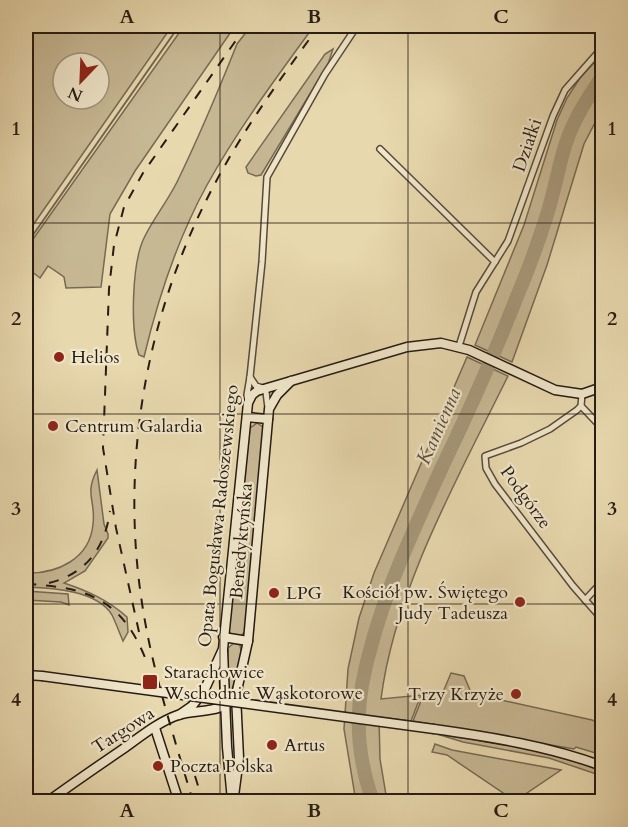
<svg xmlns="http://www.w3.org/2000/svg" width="628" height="827" viewBox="0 0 628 827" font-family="Cardo,serif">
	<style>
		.green { fill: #c7b894; stroke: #766a54; stroke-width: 1.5; fill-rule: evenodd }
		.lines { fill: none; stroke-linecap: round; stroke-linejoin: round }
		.stream { stroke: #736651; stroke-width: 2 }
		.river { stroke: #a6987a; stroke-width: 14 }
		.street-casing { stroke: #564b3a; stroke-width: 8 }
		.secondary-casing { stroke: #261c14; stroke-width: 11 }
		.street { stroke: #f0e6ca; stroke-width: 5 }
		.secondary { stroke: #f0e6ca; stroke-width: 8 }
		.rail { stroke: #261c14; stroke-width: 2; stroke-dasharray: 10 10; stroke-linecap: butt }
		.secondary-bridge-casing { stroke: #261c14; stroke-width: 11; stroke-linecap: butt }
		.secondary-bridge { stroke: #f0e6ca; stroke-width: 8 }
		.grid { fill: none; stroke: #261c14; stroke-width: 1.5; stroke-opacity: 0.55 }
		.poi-dot { fill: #8f2418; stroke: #f0e6ca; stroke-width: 2 }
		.labels { text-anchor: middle; stroke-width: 4.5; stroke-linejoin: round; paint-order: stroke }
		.street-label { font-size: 18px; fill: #261c14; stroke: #f0e6ca }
		.poi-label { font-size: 18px; fill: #261c14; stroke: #f0e6ca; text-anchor: start }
		.water-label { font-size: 20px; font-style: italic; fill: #594e3d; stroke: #f0e6ca }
		.neatline { fill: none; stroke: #261c14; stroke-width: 2 }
		.grid-label { font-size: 20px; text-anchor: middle; font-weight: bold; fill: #261c14 }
	</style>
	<rect width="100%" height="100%" fill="#e8d8ae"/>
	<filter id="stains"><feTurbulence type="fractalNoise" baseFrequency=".00333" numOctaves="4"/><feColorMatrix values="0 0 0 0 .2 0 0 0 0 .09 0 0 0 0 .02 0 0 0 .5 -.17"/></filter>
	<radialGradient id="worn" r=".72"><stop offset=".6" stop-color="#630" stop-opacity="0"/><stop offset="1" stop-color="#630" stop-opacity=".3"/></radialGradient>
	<g class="green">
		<path d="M26,26H172L26,235ZM63,63H99V99H63Z"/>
		<polygon points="184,26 235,26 135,171 110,214 101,287 66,288 64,277 48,266 40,278 26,267 26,249"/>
		<path d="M251,26H314C276,78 238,129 207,185C178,238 158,298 144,357L139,355C130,329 132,263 144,238C153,219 167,202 177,182C198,139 219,89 237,44Z"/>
		<polygon points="333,49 328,64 261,175 256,176 248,173 246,167 325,54"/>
		<polygon points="602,54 602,109 584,144 547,265 512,362 475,345 524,225 557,120 567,98 580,78"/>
		<path d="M467,357L508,376C459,476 395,588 381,699L421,695L411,721L379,717L380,759L387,801L356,802L344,729L348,669L359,618L374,573Z"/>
		<polygon points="257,423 263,427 263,430 246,630 241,636 233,636 228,631 250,428"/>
		<path d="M97,470L104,524L108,534V538L85,571L64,583C88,591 108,600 127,617L128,632L123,641C119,632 116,623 112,615C97,590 51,588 26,587V573C57,574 90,559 93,524C96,500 84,495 97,470Z"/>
		<polygon points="26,591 68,594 69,605 61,602 26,600"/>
		<polygon points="234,643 240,645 242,655 233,688 230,689 228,687 228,648"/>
		<polygon points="451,673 464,676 470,690 483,696 592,720 602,724 602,755 576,747 574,749 413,721 423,696 433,694 441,697"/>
		<polygon points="437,734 532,749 596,768 602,770 602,776 549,758 463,742"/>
		<polygon points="435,744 452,750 561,770 515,801 447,755 432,752"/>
	</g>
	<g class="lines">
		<polyline class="stream" points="26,245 179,26"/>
		<path class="river" d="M373,802C360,765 355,724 362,685C377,606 410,538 443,465C469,411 494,355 516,299C527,273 537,246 546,218C553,197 557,174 563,153C570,125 586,100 602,77"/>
		<defs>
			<g id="street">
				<polyline points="380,149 495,262"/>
				<polyline points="459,346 476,292 508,241 553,116 565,90 602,48"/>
				<polyline points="250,377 256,386 263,388 266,392 268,408"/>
				<polyline points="582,394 581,406 577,410 550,429 521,443 485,456 486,468 495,484 573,586 602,619"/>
				<polyline points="248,403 247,395 250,377 262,262 267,177 325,74 357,26"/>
				<polyline points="581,406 602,428"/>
				<polyline points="585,600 602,582"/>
				<polyline points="61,792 71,802"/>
			</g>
			<g id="secondary">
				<polyline points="247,417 268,419"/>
				<polyline points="223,637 248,641"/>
				<polyline points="223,651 227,747 232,800"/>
				<polyline points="26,675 42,676"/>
				<polyline points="179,715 192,706 204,691 223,649 248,403 252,395 257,391 407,347 441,343 469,350 555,390 582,394 602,387"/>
				<polyline points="155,728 179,802"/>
				<path d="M434,729C491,737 548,746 602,766"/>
				<polyline points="234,796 239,758 236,695"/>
				<path d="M47,802C72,784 98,766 123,749C140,737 158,722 178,715C197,709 225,714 236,695L248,641L269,409L277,395L291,381"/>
			</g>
		</defs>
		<use href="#street" class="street-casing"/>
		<use href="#secondary" class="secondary-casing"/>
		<use href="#street" class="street"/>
		<use href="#secondary" class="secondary"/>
		<g class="rail">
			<path d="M49,583C86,574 105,548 110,511"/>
			<path d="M26,584C87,587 122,599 146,660"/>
			<polyline points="139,632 116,528 103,448 109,289 114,245 124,207 143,173 246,26"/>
			<polyline points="195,776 203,802"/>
			<path d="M193,802C174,736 152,671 142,603C120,462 146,315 212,189C242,131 281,78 319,26"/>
		</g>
		<defs>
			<polyline id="secondary-bridge" points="42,676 434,729"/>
		</defs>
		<use href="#secondary-bridge" class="secondary-bridge-casing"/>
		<use href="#secondary-bridge" class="secondary-bridge"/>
	</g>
	<path class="grid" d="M220,26V802M408,26V802M26,223H602M26,414H602M26,604H602"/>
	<g class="poi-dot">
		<circle cx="59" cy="357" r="6"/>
		<circle cx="53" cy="426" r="6"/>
		<circle cx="274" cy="593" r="6"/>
		<circle cx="520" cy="602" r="6"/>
		<rect x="142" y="674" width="16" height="16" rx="3"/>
		<circle cx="516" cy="694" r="6"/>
		<circle cx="272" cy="745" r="6"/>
		<circle cx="158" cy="766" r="6"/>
	</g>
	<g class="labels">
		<g class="street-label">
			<text transform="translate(527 145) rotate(-71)" y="6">Działki</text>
			<text transform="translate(526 497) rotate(54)" y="6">Podgórze</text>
			<text transform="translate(218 516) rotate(-84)" y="6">Opata Bogusława Radoszewskiego</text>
			<text transform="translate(241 541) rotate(-85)" y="6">Benedyktyńska</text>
			<text transform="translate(123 730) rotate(-33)" y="6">Targowa</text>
		</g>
		<g class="poi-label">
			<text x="71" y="363">Helios</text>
			<text x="65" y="432">Centrum Galardia</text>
			<text x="508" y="598" text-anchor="end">Kościół pw. Świętego<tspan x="508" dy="21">Judy Tadeusza</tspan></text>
			<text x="286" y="599">LPG</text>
			<text x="164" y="678">Starachowice<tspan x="164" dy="21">Wschodnie Wąskotorowe</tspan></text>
			<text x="504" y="700" text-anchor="end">Trzy Krzyże</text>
			<text x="284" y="751">Artus</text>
			<text x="170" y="772">Poczta Polska</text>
		</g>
		<g class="water-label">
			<text transform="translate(438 426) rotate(-66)" y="7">Kamienna</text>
		</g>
	</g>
	<rect width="628" height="827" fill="none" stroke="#e8d8ae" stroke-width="66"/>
	<g transform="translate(81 81) rotate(203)"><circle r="28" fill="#f0e6ca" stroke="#9f9581" stroke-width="1.5"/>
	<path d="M0-4.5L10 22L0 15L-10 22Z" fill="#8f2418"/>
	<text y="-9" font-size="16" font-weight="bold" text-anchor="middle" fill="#261c14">N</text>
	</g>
	<rect x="33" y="33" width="562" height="761" class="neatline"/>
	<g class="grid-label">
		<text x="127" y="23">A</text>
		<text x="314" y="23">B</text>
		<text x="501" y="23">C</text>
		<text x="16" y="135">1</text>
		<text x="612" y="135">1</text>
		<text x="16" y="325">2</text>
		<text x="612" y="325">2</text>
		<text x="16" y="515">3</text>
		<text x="612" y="515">3</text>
		<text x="16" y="706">4</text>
		<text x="612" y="706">4</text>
		<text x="127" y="817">A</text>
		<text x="314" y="817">B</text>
		<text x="501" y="817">C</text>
	</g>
	<rect width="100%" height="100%" filter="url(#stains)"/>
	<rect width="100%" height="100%" fill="url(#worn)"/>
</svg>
